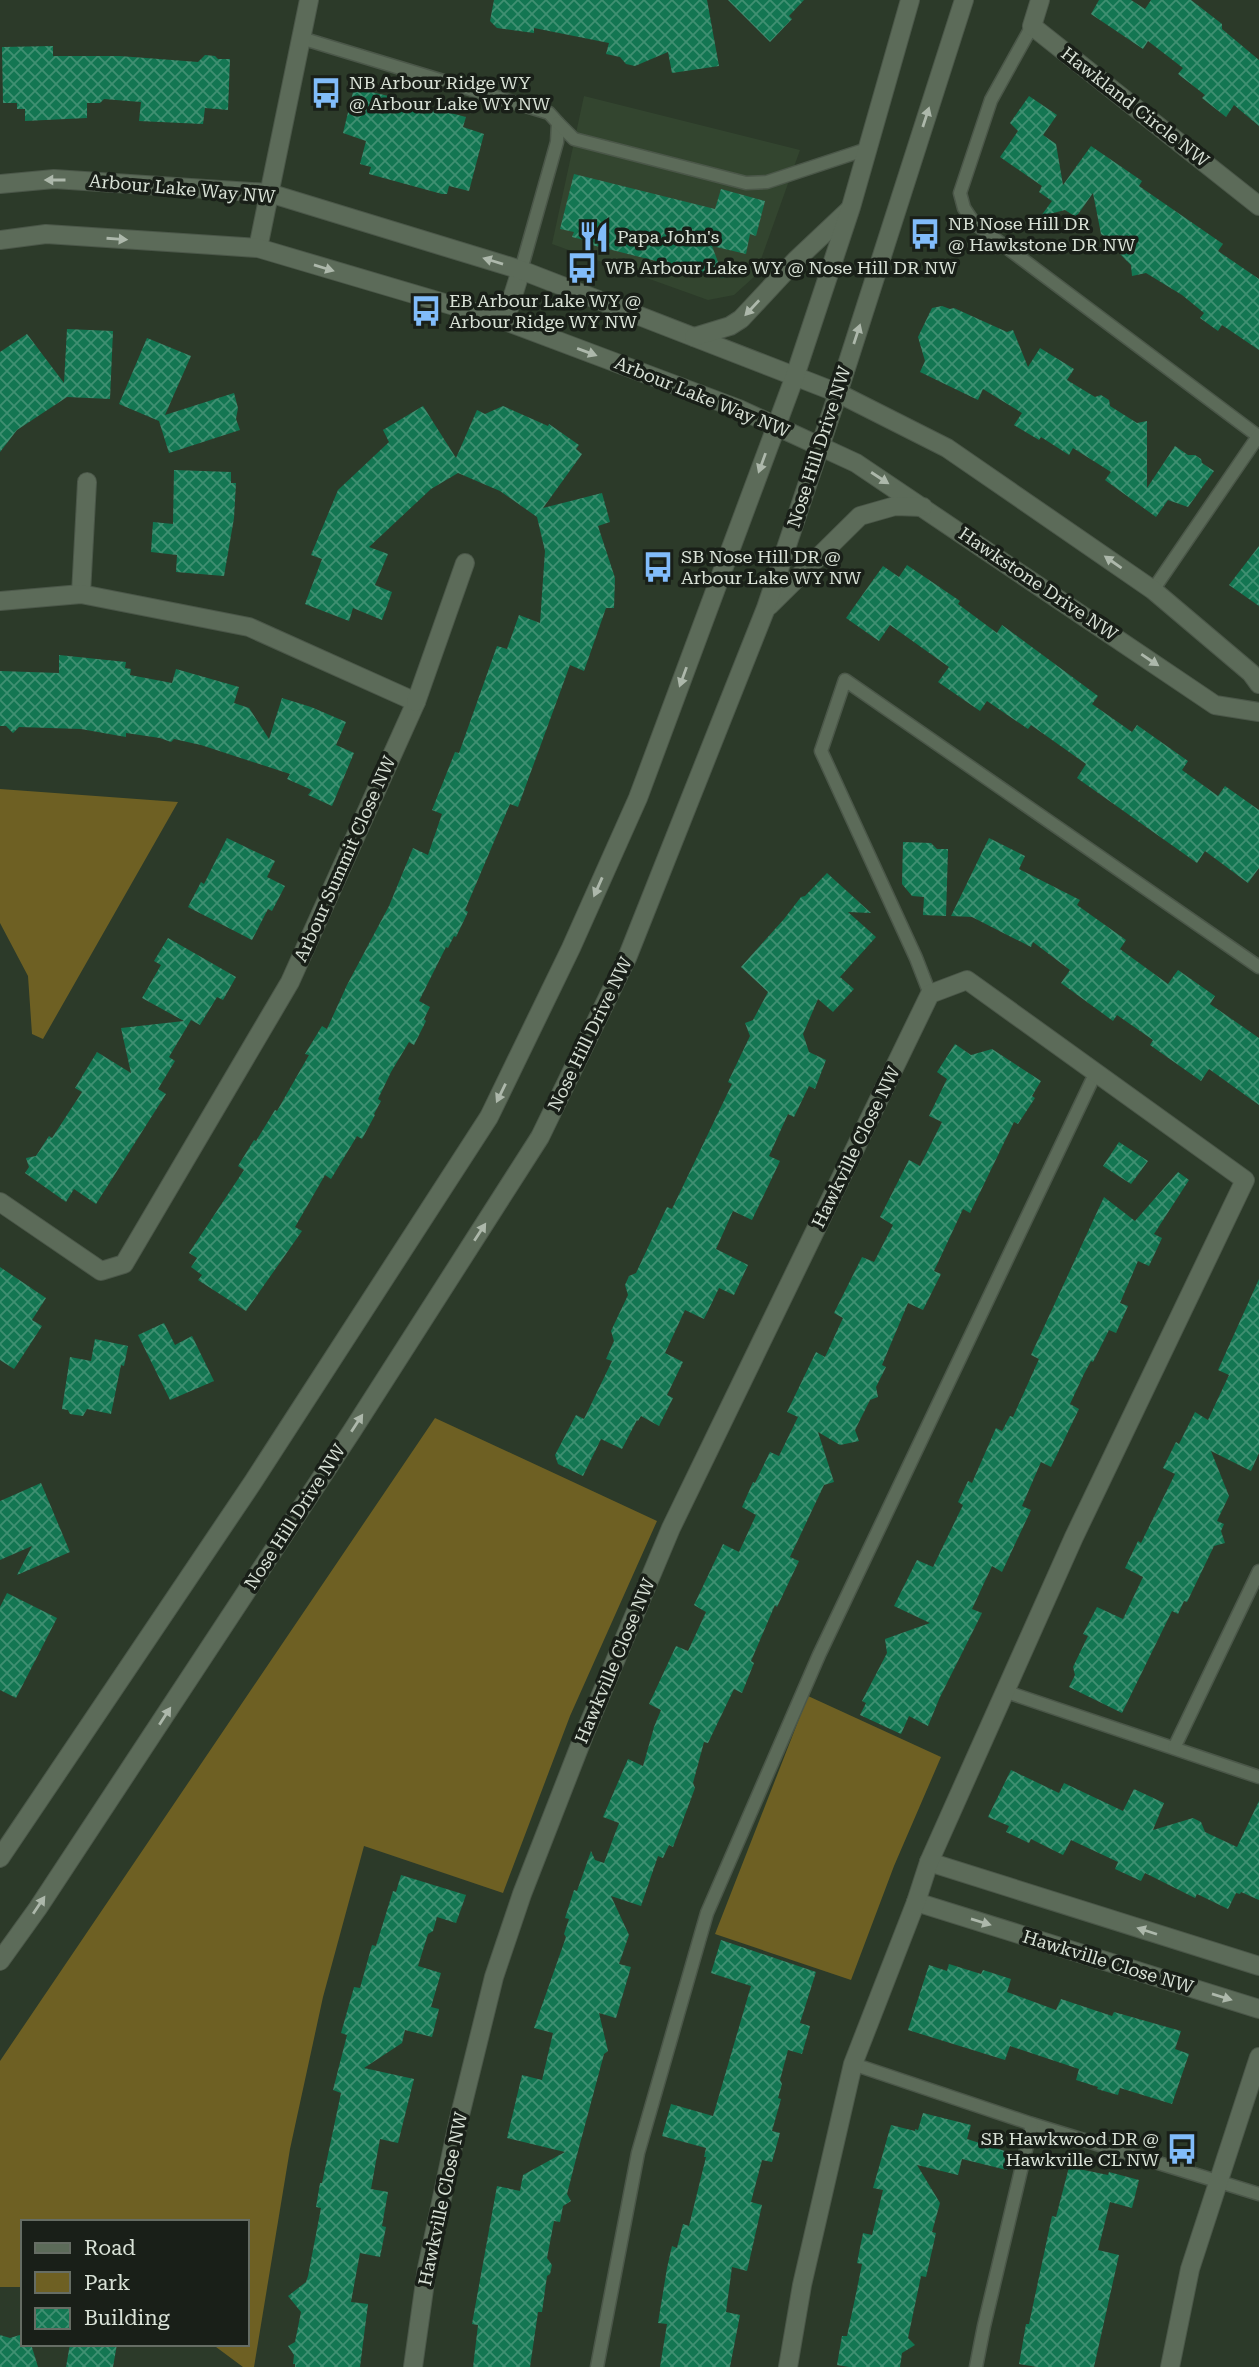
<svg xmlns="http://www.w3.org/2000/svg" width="1259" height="2367" viewBox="0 0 1259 2367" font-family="'Roboto Serif',serif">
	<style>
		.built { fill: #33452f }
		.park { fill: #6e6023 }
		.building { fill: url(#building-cross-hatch) }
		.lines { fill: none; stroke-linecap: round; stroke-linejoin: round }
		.service-casing { stroke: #4b5749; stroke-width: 15 }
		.minor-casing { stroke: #4b5749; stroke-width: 20 }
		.tertiary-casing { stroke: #4b5749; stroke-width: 20 }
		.secondary-casing { stroke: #4b5749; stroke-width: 20 }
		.service { stroke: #5c6b59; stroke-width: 12 }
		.minor { stroke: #5c6b59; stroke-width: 18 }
		.tertiary { stroke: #5c6b59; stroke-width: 18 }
		.secondary { stroke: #5c6b59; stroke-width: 18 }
		.oneway { fill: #adb8ab }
		.labels { text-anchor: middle; stroke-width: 7; stroke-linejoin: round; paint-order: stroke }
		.poi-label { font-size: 18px; fill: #d9e2d7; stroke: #191f18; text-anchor: start }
		.street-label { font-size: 18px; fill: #d9e2d7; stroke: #191f18 }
	</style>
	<defs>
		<pattern id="building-cross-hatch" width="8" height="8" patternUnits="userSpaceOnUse" patternTransform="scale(1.75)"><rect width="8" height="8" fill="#137652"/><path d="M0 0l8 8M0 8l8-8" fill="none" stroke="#409072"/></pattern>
	</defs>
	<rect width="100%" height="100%" fill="#2c3a29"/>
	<polygon class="built" points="584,96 800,150 755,276 734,295 708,300 552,244"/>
	<g class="park">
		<polygon points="0,789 178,802 43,1039 32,1034 28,976 0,923"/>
		<polygon points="435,1418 657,1521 570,1716 503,1893 364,1846 323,1997 290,2149 254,2367 243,2367 212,2344 247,2344 247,2222 23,2222 23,2287 0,2287 0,2061"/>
		<polygon points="808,1696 941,1757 894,1866 851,1980 715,1934"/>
	</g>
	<g class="building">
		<polygon points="494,0 707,0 719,66 672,73 668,52 635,66 626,64 620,57 606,54 609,43 534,28 534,33 497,28 490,21"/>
		<polygon points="728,0 804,0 789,16 792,19 770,42"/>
		<polygon points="1099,0 1131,0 1145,9 1151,0 1191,0 1222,24 1222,29 1259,60 1259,126 1234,105 1226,117 1202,98 1205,95 1178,74 1183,68 1148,41 1143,49 1091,14"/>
		<polygon points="53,46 53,56 120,56 198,62 205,55 215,56 218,59 230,59 228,110 205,108 203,124 139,121 141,102 104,99 100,103 87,103 87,118 25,121 25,109 17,109 17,103 3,103 2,47"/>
		<polygon points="354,88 423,104 423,106 466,117 463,127 484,134 469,191 449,186 447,194 442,194 369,174 371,167 360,164 366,141 343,133"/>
		<polygon points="1029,96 1057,115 1043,135 1056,144 1063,185 1091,146 1142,181 1139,186 1223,244 1218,251 1259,279 1259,350 1222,325 1218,331 1200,318 1204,313 1182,295 1146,273 1132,276 1131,265 1120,254 1122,251 1101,234 1093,193 1076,217 1065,210 1041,216 1052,201 1039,192 1042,186 1000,157 1018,131 1010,123"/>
		<polygon points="574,174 715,209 721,189 765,201 756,236 750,234 746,254 712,246 724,278 584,243 584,240 572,237 574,232 560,229"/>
		<polygon points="942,306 950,309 954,308 1007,332 1013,330 1028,367 1040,348 1074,369 1067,380 1095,397 1101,395 1109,400 1110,406 1137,423 1147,421 1147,488 1175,446 1188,455 1195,455 1201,459 1202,463 1214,471 1188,507 1168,500 1156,517 1105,480 1111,472 1073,448 1069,455 1041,437 1039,440 1014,425 1022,413 983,389 978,400 920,372 925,361 918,337 932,308"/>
		<polygon points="67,329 113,331 110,399 67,397 17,430 0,452 0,352 27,334 64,383"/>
		<polygon points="147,338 191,356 165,415 234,393 238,408 236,419 240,430 169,453 159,421 119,404"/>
		<polygon points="423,406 456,458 477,410 485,414 503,406 548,426 549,424 579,445 576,449 582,454 543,508 602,493 610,522 598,526 615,578 614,608 606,608 584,671 570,665 518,807 510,804 465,910 468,912 456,937 454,936 448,948 446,947 419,1001 430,1007 424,1019 426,1021 414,1045 409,1042 391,1072 378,1099 381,1101 374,1114 375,1115 362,1139 357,1136 331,1179 325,1175 295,1227 302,1231 246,1311 198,1280 202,1275 191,1267 197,1258 189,1253 244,1170 238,1166 254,1140 256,1141 275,1110 277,1111 309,1055 305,1054 322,1026 327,1029 347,985 389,906 413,848 428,855 442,814 432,810 455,752 459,753 497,646 507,649 519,615 540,623 545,551 537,517 500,491 458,473 431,489 369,547 388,554 375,585 392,592 382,620 353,608 349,621 305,604 322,559 311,555 338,490 389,442 383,430"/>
		<polygon points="174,470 231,472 231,483 236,483 234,518 224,576 176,572 177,555 151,552 153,522 173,524"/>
		<polygon points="1259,546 1259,606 1229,585"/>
		<polygon points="907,565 960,601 958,604 997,633 1002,625 1098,696 1092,704 1132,732 1137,725 1188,761 1182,770 1218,796 1225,786 1259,810 1259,868 1248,883 1205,851 1197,863 1077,778 1086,764 1031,725 1028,729 987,701 980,711 938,682 949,667 890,625 879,641 846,618 883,566 899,577"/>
		<polygon points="59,655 126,662 125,668 131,669 130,675 172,683 176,669 239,687 234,703 249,708 269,739 282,698 311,707 346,722 336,745 354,753 332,806 308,795 312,790 287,779 290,774 201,745 174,739 171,742 160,738 126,733 126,737 81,729 19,727 13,733 6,726 0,726 0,671 59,673"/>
		<polygon points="227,838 275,861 267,877 285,886 272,911 268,909 252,940 188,907 201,882 204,884"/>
		<polygon points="989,838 1025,856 1019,869 1080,900 1077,905 1126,940 1120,949 1168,984 1178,970 1215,996 1210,1004 1259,1038 1259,1105 1209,1069 1201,1081 1150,1045 1153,1040 1117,1015 1113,1021 1061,983 1070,970 1033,942 1031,947 972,917 951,916"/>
		<polygon points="903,842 931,843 937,849 948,849 946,916 923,915 924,897 912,896 902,884"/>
		<polygon points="827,873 871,913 848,912 876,937 840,977 854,989 833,1012 818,999 803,1034 809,1052 826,1060 815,1089 809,1086 794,1117 788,1114 769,1156 780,1161 752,1220 733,1211 716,1249 748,1265 734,1295 719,1288 704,1319 685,1310 665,1353 683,1362 667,1395 673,1398 659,1426 641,1416 638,1421 637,1420 622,1449 601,1439 583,1476 558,1464 555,1455 576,1415 584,1419 612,1361 606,1359 614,1341 611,1331 628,1295 625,1285 629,1276 636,1273 667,1207 672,1209 732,1084 728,1082 750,1036 745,1023 753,1020 768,992 741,967 784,919 801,897 805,896"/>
		<polygon points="168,938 236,977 223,1000 217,997 200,1025 191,1020 169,1057 175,1061 158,1089 166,1094 96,1204 74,1189 66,1202 25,1173 29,1167 26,1158 36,1156 49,1136 52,1138 82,1092 75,1088 97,1052 131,1073 121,1028 184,1021 142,998 161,965 154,961"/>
		<polygon points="955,1044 971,1055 992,1049 1041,1081 1032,1096 1035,1098 1018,1124 1014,1122 970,1213 963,1209 934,1271 941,1274 923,1310 908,1303 882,1365 886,1367 876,1387 878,1397 870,1400 855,1430 859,1441 840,1445 818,1432 834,1482 824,1485 790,1557 799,1561 777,1607 775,1605 751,1661 754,1663 742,1693 734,1689 708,1743 704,1742 693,1783 695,1788 673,1847 669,1845 663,1858 658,1856 641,1906 611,1896 629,1935 619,1964 631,1967 616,2018 599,2013 608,2051 604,2054 577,2155 567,2194 571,2201 563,2206 560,2222 554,2221 547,2258 552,2265 550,2274 547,2276 542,2312 538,2312 530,2367 473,2367 478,2325 472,2324 497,2186 520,2191 523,2175 565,2152 507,2138 522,2075 542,2080 553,2033 534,2028 566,1937 564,1934 569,1919 565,1918 574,1890 577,1891 591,1851 595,1860 604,1863 619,1823 603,1817 628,1759 643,1766 654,1727 661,1710 649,1704 676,1646 688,1651 706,1612 694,1605 723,1544 739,1552 756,1515 742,1507 753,1482 755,1483 770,1452 779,1456 798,1417 787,1412 816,1352 825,1357 843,1318 834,1313 862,1257 874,1262 893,1225 880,1217 909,1160 920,1166 942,1122 929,1116 947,1079 937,1072"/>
		<polygon points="1119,1142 1148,1161 1131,1184 1103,1166"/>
		<polygon points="1178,1172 1189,1180 1154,1234 1162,1238 1149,1266 1138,1261 1120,1303 1128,1306 1116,1333 1109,1330 1093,1362 1091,1361 1084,1374 1070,1404 1079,1409 1051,1467 1041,1462 1022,1506 1031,1510 1002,1572 992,1566 972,1609 982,1613 940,1697 928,1726 909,1716 901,1734 860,1715 866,1703 862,1701 887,1653 885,1639 930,1623 894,1606 917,1560 933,1567 963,1505 958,1502 968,1481 972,1483 996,1428 1002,1431 1010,1416 1013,1417 1039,1359 1031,1355 1104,1197 1135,1221"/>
		<polygon points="0,1267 46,1298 32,1320 42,1326 14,1369 0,1360"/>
		<polygon points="1259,1279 1259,1453 1251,1471 1211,1451 1229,1496 1217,1521 1224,1524 1221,1531 1225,1543 1214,1546 1187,1602 1184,1601 1178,1614 1172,1611 1122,1713 1069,1687 1075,1675 1073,1667 1088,1636 1083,1634 1097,1607 1123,1619 1143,1577 1125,1568 1138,1541 1141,1543 1175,1474 1163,1468 1176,1442 1179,1444 1195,1412 1208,1420 1229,1375 1218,1370"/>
		<polygon points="164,1323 175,1345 192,1336 214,1381 170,1400 138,1335"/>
		<polygon points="95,1339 128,1346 124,1366 121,1365 111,1414 87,1409 83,1416 70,1414 68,1410 62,1409 70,1357 91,1361"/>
		<polygon points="41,1483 70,1552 17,1575 32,1546 0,1560 0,1501"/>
		<polygon points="7,1593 57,1618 16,1698 0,1690 0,1607"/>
		<polygon points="1011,1770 1059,1793 1064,1783 1123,1811 1134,1789 1164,1803 1153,1830 1193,1818 1201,1822 1205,1832 1237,1847 1259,1801 1259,1900 1241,1892 1240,1894 1236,1893 1228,1909 1197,1894 1195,1898 1145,1873 1141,1881 1115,1869 1118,1862 1071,1840 1063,1855 1031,1839 1029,1843 1006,1832 1009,1826 988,1817"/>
		<polygon points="401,1875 466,1895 456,1923 437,1917 433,1931 428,1934 418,1966 441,1973 431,2007 439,2009 432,2037 405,2030 402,2043 364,2068 414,2079 398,2143 380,2139 371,2189 388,2192 382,2226 386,2227 380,2257 360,2253 351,2302 368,2304 360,2367 295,2367 295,2364 293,2364 294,2355 288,2346 295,2342 301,2312 288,2296 306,2282 308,2276 321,2208 316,2207 320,2183 322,2183 341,2093 333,2090 347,2035 341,2033 354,1987 360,1988 372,1945 376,1946 393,1891 396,1892"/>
		<polygon points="721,1940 816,1972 800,2023 810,2026 802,2054 788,2050 780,2080 782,2084 778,2098 781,2099 772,2131 780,2133 772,2162 762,2160 751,2202 762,2205 747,2271 732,2267 726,2312 740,2315 730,2367 660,2367 667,2324 658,2323 667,2268 672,2246 677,2248 683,2224 689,2226 706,2157 704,2157 706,2148 662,2136 671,2104 713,2116 751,1986 711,1973"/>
		<polygon points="949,1964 981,1974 983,1970 1011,1979 1007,1992 1056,2010 1061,1999 1112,2016 1114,2012 1181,2031 1175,2049 1189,2054 1172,2104 1120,2088 1118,2095 1097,2089 1098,2087 1076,2080 1079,2069 1010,2046 1005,2060 908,2030 929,1965 947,1971"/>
		<polygon points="923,2113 971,2125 967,2139 1011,2153 1007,2170 962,2159 958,2175 917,2165 940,2203 932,2232 936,2233 926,2277 921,2276 908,2338 915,2345 902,2353 900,2367 849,2367 837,2365 842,2336 847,2336 857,2289 862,2264 857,2263 863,2233 872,2235 883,2190 873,2188 891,2125 915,2131 915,2129 918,2130"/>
		<polygon points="1069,2167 1108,2175 1109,2172 1139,2180 1132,2208 1110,2202 1098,2250 1119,2255 1094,2367 1037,2367 1019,2364 1026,2324 1029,2324 1052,2216 1056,2217"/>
		<polygon points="23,2334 23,2344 31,2344 38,2367 0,2367 0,2335 10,2338"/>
		<polygon points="70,2344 117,2344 113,2367 66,2367"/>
	</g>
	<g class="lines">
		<defs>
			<g id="service">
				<polyline points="1032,26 991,100 960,193 964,208 974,223 1258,436"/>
				<polyline points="301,38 549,113 558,123 557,142 521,270"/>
				<polyline points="558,123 574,139 746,183 767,182 867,149"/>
				<polyline points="1153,590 1259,435"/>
				<polyline points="930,994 916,958 821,751 845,680 1259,967"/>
				<polyline points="1004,1691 1259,1777"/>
				<polyline points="1174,1748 1259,1571"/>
				<polyline points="853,2064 1032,2124 1259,2194"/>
				<polyline points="597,2367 638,2153 707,1913 819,1655 1095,1074"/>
				<polyline points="976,2367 984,2326 1032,2124"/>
			</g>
			<g id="minor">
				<polyline points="1040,0 1032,26 1259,206"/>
				<polyline points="258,248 309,0"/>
				<polyline points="505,321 521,270"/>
				<polyline points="81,594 87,482"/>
				<polyline points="0,601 81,594 249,627 416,702 290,982 124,1264 101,1271 0,1202"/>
				<polyline points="416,702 465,563"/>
				<polyline points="929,1862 1259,1966"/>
				<polyline points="916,1902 1259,2009"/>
				<polyline points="413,2367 427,2268 458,2123 494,1977 522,1894 584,1735 671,1528 930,994 967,980 1245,1180 1074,1537 929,1862 916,1902 853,2064 802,2285 788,2367"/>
			</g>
			<g id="tertiary">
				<polyline points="0,184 54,179 269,193 521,270 838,393 947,448 1153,590 1251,673 1259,684"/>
				<polyline points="0,240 46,234 258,248 505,321 739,409 856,463 1215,705 1259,712"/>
				<polyline points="1170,2367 1190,2269 1259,2057"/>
			</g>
			<g id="secondary">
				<polyline points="694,337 730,326 741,319 796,260 849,210"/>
				<polyline points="769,606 860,516 895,506 923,507"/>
				<polyline points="0,1858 253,1482 489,1117 571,948 638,798 795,376 851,207 910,0"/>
				<polyline points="0,1961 38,1908 352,1431 540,1137 627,958 766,608 838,393 964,0"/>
			</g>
		</defs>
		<use href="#service" class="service-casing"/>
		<use href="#minor" class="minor-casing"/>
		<use href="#tertiary" class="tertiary-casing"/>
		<use href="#secondary" class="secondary-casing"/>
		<use href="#service" class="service"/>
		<use href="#minor" class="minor"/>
		<use href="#tertiary" class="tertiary"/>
		<use href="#secondary" class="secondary"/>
	</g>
	<defs><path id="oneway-solid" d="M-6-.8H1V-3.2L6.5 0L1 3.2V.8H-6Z" transform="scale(1.75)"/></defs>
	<g class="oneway">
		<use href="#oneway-solid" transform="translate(926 117) rotate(-72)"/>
		<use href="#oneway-solid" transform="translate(55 180) rotate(180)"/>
		<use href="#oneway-solid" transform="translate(117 239) rotate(4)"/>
		<use href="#oneway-solid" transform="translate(493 261) rotate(-163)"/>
		<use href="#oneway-solid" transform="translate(324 268) rotate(17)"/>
		<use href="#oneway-solid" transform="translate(752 308) rotate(133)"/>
		<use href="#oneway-solid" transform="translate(857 334) rotate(-72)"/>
		<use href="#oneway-solid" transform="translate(587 352) rotate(20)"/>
		<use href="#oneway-solid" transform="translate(762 463) rotate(110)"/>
		<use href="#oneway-solid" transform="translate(880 478) rotate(33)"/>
		<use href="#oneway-solid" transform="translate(1113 562) rotate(-145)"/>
		<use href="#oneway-solid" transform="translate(1150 660) rotate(34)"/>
		<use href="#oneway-solid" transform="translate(683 677) rotate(110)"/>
		<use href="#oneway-solid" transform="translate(598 887) rotate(114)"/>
		<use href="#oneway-solid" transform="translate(501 1093) rotate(116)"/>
		<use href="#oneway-solid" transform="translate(480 1232) rotate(-57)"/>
		<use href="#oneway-solid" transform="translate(357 1423) rotate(-57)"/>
		<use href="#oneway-solid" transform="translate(165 1716) rotate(-57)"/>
		<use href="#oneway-solid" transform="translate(39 1905) rotate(-56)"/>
		<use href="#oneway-solid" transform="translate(981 1922) rotate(17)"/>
		<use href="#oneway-solid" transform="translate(1147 1931) rotate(-162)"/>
		<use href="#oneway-solid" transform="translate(1222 1997) rotate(17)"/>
	</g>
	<defs>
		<symbol id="bus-bare" viewBox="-9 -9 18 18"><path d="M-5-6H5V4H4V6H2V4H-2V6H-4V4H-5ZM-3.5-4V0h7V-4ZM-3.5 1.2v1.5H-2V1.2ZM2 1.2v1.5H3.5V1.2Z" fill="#81bcfa" stroke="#191f18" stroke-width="2.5" paint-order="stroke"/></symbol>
		<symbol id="restaurant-bare" viewBox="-9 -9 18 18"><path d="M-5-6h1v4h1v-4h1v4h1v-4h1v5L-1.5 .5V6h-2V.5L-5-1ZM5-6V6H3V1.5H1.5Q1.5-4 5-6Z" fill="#81bcfa" stroke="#191f18" stroke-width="2.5" paint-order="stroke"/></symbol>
	</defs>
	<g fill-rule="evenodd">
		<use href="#bus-bare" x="304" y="71" width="44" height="44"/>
		<use href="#bus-bare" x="903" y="212" width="44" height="44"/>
		<use href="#restaurant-bare" x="572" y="215" width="44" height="44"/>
		<use href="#bus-bare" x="560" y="246" width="44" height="44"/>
		<use href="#bus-bare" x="404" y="289" width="44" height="44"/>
		<use href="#bus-bare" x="636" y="545" width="44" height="44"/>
		<use href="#bus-bare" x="1160" y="2127" width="44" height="44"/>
	</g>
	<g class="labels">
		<g class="poi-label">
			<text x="349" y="89">NB Arbour Ridge WY<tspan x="349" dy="21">@ Arbour Lake WY NW</tspan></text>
			<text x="948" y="230">NB Nose Hill DR<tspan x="948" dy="21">@ Hawkstone DR NW</tspan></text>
			<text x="617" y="243">Papa John's</text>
			<text x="605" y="274">WB Arbour Lake WY @ Nose Hill DR NW</text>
			<text x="449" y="307">EB Arbour Lake WY @<tspan x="449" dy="21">Arbour Ridge WY NW</tspan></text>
			<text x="681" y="563">SB Nose Hill DR @<tspan x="681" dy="21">Arbour Lake WY NW</tspan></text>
			<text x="1159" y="2145" text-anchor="end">SB Hawkwood DR @<tspan x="1159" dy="21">Hawkville CL NW</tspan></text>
		</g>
		<g class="street-label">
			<text transform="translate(1135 107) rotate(38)" y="6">Hawkland Circle NW</text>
			<text transform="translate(182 189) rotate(5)" y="6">Arbour Lake Way NW</text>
			<text transform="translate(702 397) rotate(22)" y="6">Arbour Lake Way NW</text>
			<text transform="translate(819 447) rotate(-72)" y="6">Nose Hill Drive NW</text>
			<text transform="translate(1038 584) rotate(34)" y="6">Hawkstone Drive NW</text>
			<text transform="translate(345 859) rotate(-66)" y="6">Arbour Summit Close NW</text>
			<text transform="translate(590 1034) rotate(-64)" y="6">Nose Hill Drive NW</text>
			<text transform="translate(856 1147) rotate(-64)" y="6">Hawkville Close NW</text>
			<text transform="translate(295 1517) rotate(-57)" y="6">Nose Hill Drive NW</text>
			<text transform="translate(615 1661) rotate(-67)" y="6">Hawkville Close NW</text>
			<text transform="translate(1108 1962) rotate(17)" y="6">Hawkville Close NW</text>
			<text transform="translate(443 2199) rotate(-78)" y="6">Hawkville Close NW</text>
		</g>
	</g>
	<rect x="21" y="2220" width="228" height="126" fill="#191f18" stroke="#666d64" stroke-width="2"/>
	<rect x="35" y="2243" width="35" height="10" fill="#5c6b59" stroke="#666d64" stroke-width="2"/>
	<text x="84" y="2255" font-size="21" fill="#d9e2d7">Road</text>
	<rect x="35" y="2272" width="35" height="21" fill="#6e6023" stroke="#666d64" stroke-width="2"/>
	<text x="84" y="2290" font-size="21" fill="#d9e2d7">Park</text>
	<rect x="35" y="2308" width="35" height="21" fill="url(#building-cross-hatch)" stroke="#666d64" stroke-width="2"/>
	<text x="84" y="2325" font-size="21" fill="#d9e2d7">Building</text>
</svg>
